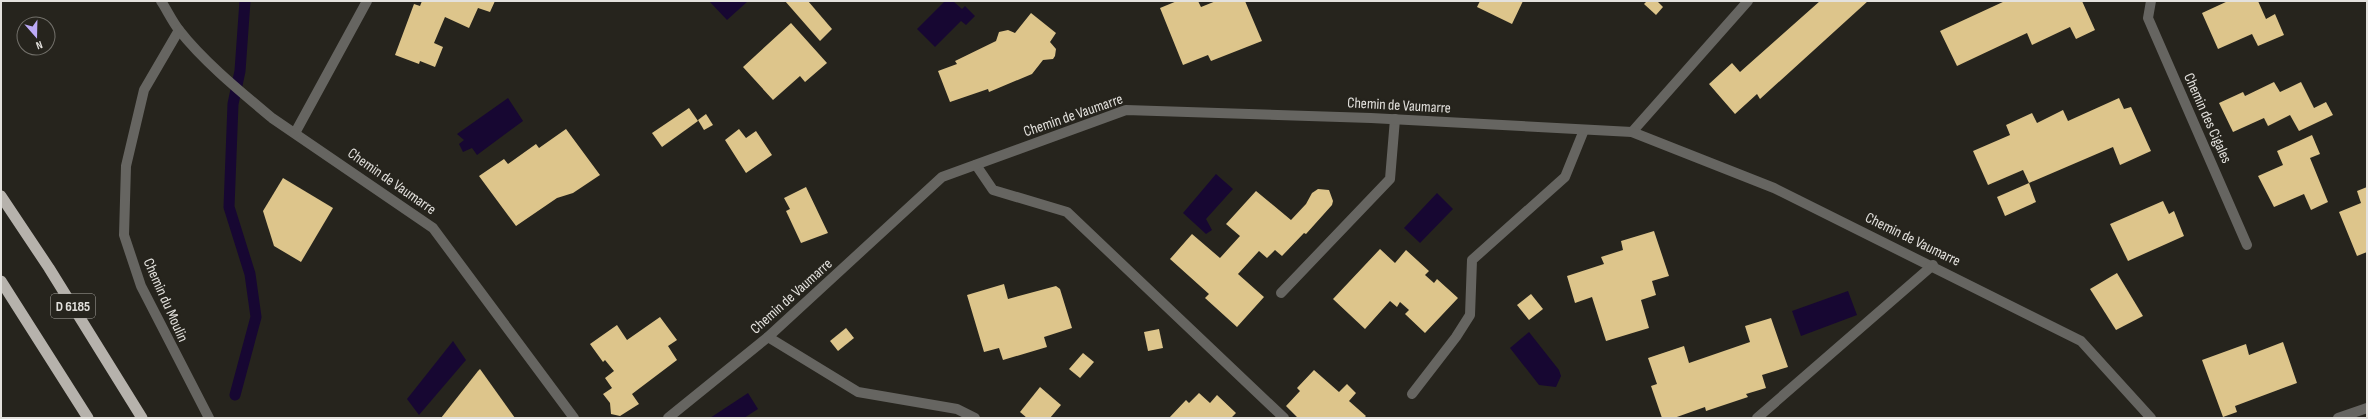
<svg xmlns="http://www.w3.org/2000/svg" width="2368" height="419" viewBox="0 0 2368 419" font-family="'Sofia Sans Condensed',sans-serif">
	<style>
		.water { fill: #170732 }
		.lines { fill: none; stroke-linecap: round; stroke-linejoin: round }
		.stream { stroke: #170732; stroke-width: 11 }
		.building { fill: #ddc58b }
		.service { stroke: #666561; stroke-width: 10 }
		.minor { stroke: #666561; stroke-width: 10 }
		.trunk { stroke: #b6b2ac; stroke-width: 11 }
		.labels { text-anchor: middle; stroke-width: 4; stroke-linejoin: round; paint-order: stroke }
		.shield { fill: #26241d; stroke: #aaa8a3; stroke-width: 1 }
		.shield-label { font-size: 14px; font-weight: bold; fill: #e3e1dd }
		.street-label { font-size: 15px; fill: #e3e1dd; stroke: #26241d }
	</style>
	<rect width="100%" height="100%" fill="#26241d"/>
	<g class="water">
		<polygon points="709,1 746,1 747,2 727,20"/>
		<polygon points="945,1 953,1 962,9 965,6 975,16 966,25 961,21 935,47 917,29"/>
		<polygon points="508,98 523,121 477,155 472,148 463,152 459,144 464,140 457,134"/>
		<polygon points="1216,174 1233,189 1206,219 1212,230 1206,234 1183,213"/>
		<polygon points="1437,193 1453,209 1420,243 1404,228"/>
		<polygon points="1848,291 1857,315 1801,336 1792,311"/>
		<polygon points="1529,332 1559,370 1561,376 1556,387 1539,385 1510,348"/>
		<polygon points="453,341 466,360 419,415 407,399"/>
		<polygon points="748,393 758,409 744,418 710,418"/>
	</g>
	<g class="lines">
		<polyline class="stream" points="235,395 256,317 250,274 229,207 233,104 240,71 245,1"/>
	</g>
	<g class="building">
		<polygon points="422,1 495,1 490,12 478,8 469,28 445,17 434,43 443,47 435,67 420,61 419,64 395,55 414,4 420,6"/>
		<polygon points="785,1 808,1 832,29 820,41"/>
		<polygon points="1177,1 1198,1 1201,7 1216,1 1245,1 1262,41 1211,61 1208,55 1183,65 1160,8"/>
		<polygon points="1480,1 1523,1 1512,24 1477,7"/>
		<polygon points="1647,1 1657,1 1663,7 1656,15 1644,4"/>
		<polygon points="1820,1 1868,1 1760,99 1757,94 1735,114 1709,84 1732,63 1740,72"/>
		<polygon points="2005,1 2082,1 2095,30 2076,39 2070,27 2032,45 2027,33 1957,66 1940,31"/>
		<polygon points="2228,1 2258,1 2266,19 2275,14 2284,35 2258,46 2252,34 2218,49 2202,13"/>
		<polygon points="1031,13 1056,33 1050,42 1056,49 1055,56 1053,59 1043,60 1032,74 989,92 988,89 950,102 938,71 957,64 955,61 996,41 999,32 1008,30 1015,33"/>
		<polygon points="791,23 827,63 805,82 800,76 773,100 743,67"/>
		<polygon points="2274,82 2280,92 2301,82 2314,108 2326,102 2333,115 2299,131 2290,115 2268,126 2264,118 2233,132 2219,103 2243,92 2245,96"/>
		<polygon points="2119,98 2124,109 2131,107 2151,151 2120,165 2113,147 2029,183 2023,170 1988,185 1973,151 2010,135 2006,125 2032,113 2037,123 2063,110 2068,121"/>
		<polygon points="689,108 698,121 662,147 652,133"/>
		<polygon points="706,114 713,125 704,130 698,120"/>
		<polygon points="566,129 600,175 573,193 557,198 516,226 479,176 504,159 508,164 536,144 539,148"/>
		<polygon points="739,129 746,138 756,131 772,155 746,173 725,140"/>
		<polygon points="2312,135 2320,154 2310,158 2328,202 2311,210 2304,194 2274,207 2258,176 2283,165 2277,151"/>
		<polygon points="283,178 333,208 301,262 274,246 263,211"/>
		<polygon points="2029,183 2036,202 2005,216 1997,197"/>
		<polygon points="806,187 828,233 801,243 786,211 790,209 784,198"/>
		<polygon points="2367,187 2367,252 2357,256 2339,212 2361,203 2357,191"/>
		<polygon points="1318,189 1329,190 1333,201 1332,205 1306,234 1304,233 1282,256 1275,250 1267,258 1259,251 1238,274 1264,297 1237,327 1205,298 1209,294 1170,259 1192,234 1220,258 1240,236 1226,224 1256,191 1291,220 1306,204 1312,193"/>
		<polygon points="2163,201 2169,214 2174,211 2184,236 2128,261 2110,224"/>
		<polygon points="1654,231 1669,276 1652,281 1656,295 1641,300 1649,328 1606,341 1592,297 1575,303 1567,276 1604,264 1601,257 1623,250 1621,241"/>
		<polygon points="1380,249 1395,263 1406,250 1429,271 1425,275 1434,283 1437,279 1458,298 1425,333 1405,314 1409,310 1400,302 1397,307 1390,301 1365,329 1333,299"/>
		<polygon points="2117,273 2143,316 2116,330 2090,289"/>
		<polygon points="1004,284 1008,299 1056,286 1060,289 1072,328 1044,337 1047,347 1003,360 999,348 984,352 967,295"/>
		<polygon points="1531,294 1543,309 1529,320 1517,305"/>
		<polygon points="660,317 677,340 668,346 677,360 632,394 639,404 620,416 611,414 610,403 603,394 612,388 605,378 614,371 605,360 603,362 590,344 617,325 627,340"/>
		<polygon points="1771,318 1788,367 1762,375 1766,388 1746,394 1748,397 1706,411 1705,407 1674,418 1662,418 1651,386 1657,384 1648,358 1684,346 1689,363 1750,342 1745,326"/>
		<polygon points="846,328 854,338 838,351 830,341"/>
		<polygon points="1159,329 1163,348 1148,351 1144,332"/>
		<polygon points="2283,342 2297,383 2235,406 2237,412 2223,417 2202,360 2246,344 2249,355"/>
		<polygon points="1083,353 1094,362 1080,378 1069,369"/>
		<polygon points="480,369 515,418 441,418 478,371"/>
		<polygon points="1314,370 1339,392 1347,384 1356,393 1349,401 1366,416 1364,418 1298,418 1286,406 1300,391 1297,388"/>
		<polygon points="1040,387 1061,405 1050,418 1027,418 1020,412"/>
		<polygon points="1199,393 1210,403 1217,395 1236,413 1231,418 1169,418 1186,400 1189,403"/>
	</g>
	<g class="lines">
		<g class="service">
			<polyline points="976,165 993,190 1067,212 1284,418"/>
			<polyline points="1281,293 1390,179 1395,119"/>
			<polyline points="1412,394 1456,337 1470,315 1472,260 1565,177 1584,130"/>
		</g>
		<g class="minor">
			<path d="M161,1C167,10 172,21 179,30C203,61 241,92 272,118L433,228L574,418"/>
			<polyline points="2151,1 2148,18 2247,245"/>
			<polyline points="179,30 144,90 126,166 124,235 141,286 209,418"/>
			<polyline points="1632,132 1748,1"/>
			<polyline points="295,133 367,1"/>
			<polyline points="768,337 858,392 957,409 975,418"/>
			<polyline points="668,418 768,337 942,177 1126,110 1371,118 1632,132 1774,188 2081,341 2151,418"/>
			<polyline points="1757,418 1933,265"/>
			<polyline points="2338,418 2367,408"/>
		</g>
		<g class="trunk">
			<polyline points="1,196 49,268 142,418"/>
			<polyline points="1,281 88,418"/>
		</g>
	</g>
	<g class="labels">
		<rect class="shield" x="51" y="294" width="44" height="24" rx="3"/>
		<g class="shield-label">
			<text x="73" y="311">D 6185</text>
		</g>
		<g class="street-label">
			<text transform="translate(1399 105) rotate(3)" y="5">Chemin de Vaumarre</text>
			<text transform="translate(1073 115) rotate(-19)" y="5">Chemin de Vaumarre</text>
			<text transform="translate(2208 118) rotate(66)" y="5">Chemin des Cigales</text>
			<text transform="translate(392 181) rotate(35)" y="5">Chemin de Vaumarre</text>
			<text transform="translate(1913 239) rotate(26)" y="5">Chemin de Vaumarre</text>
			<text transform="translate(791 296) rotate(-42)" y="5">Chemin de Vaumarre</text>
			<text transform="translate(166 300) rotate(66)" y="5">Chemin du Moulin</text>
		</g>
	</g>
	<rect width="2368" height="419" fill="none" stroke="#e3e1dd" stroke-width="4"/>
	<g transform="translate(36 36) rotate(160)"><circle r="19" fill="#26241d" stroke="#72706a"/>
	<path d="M0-3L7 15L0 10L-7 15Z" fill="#bcaaf6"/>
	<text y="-6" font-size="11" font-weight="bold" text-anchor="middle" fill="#e3e1dd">N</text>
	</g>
</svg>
